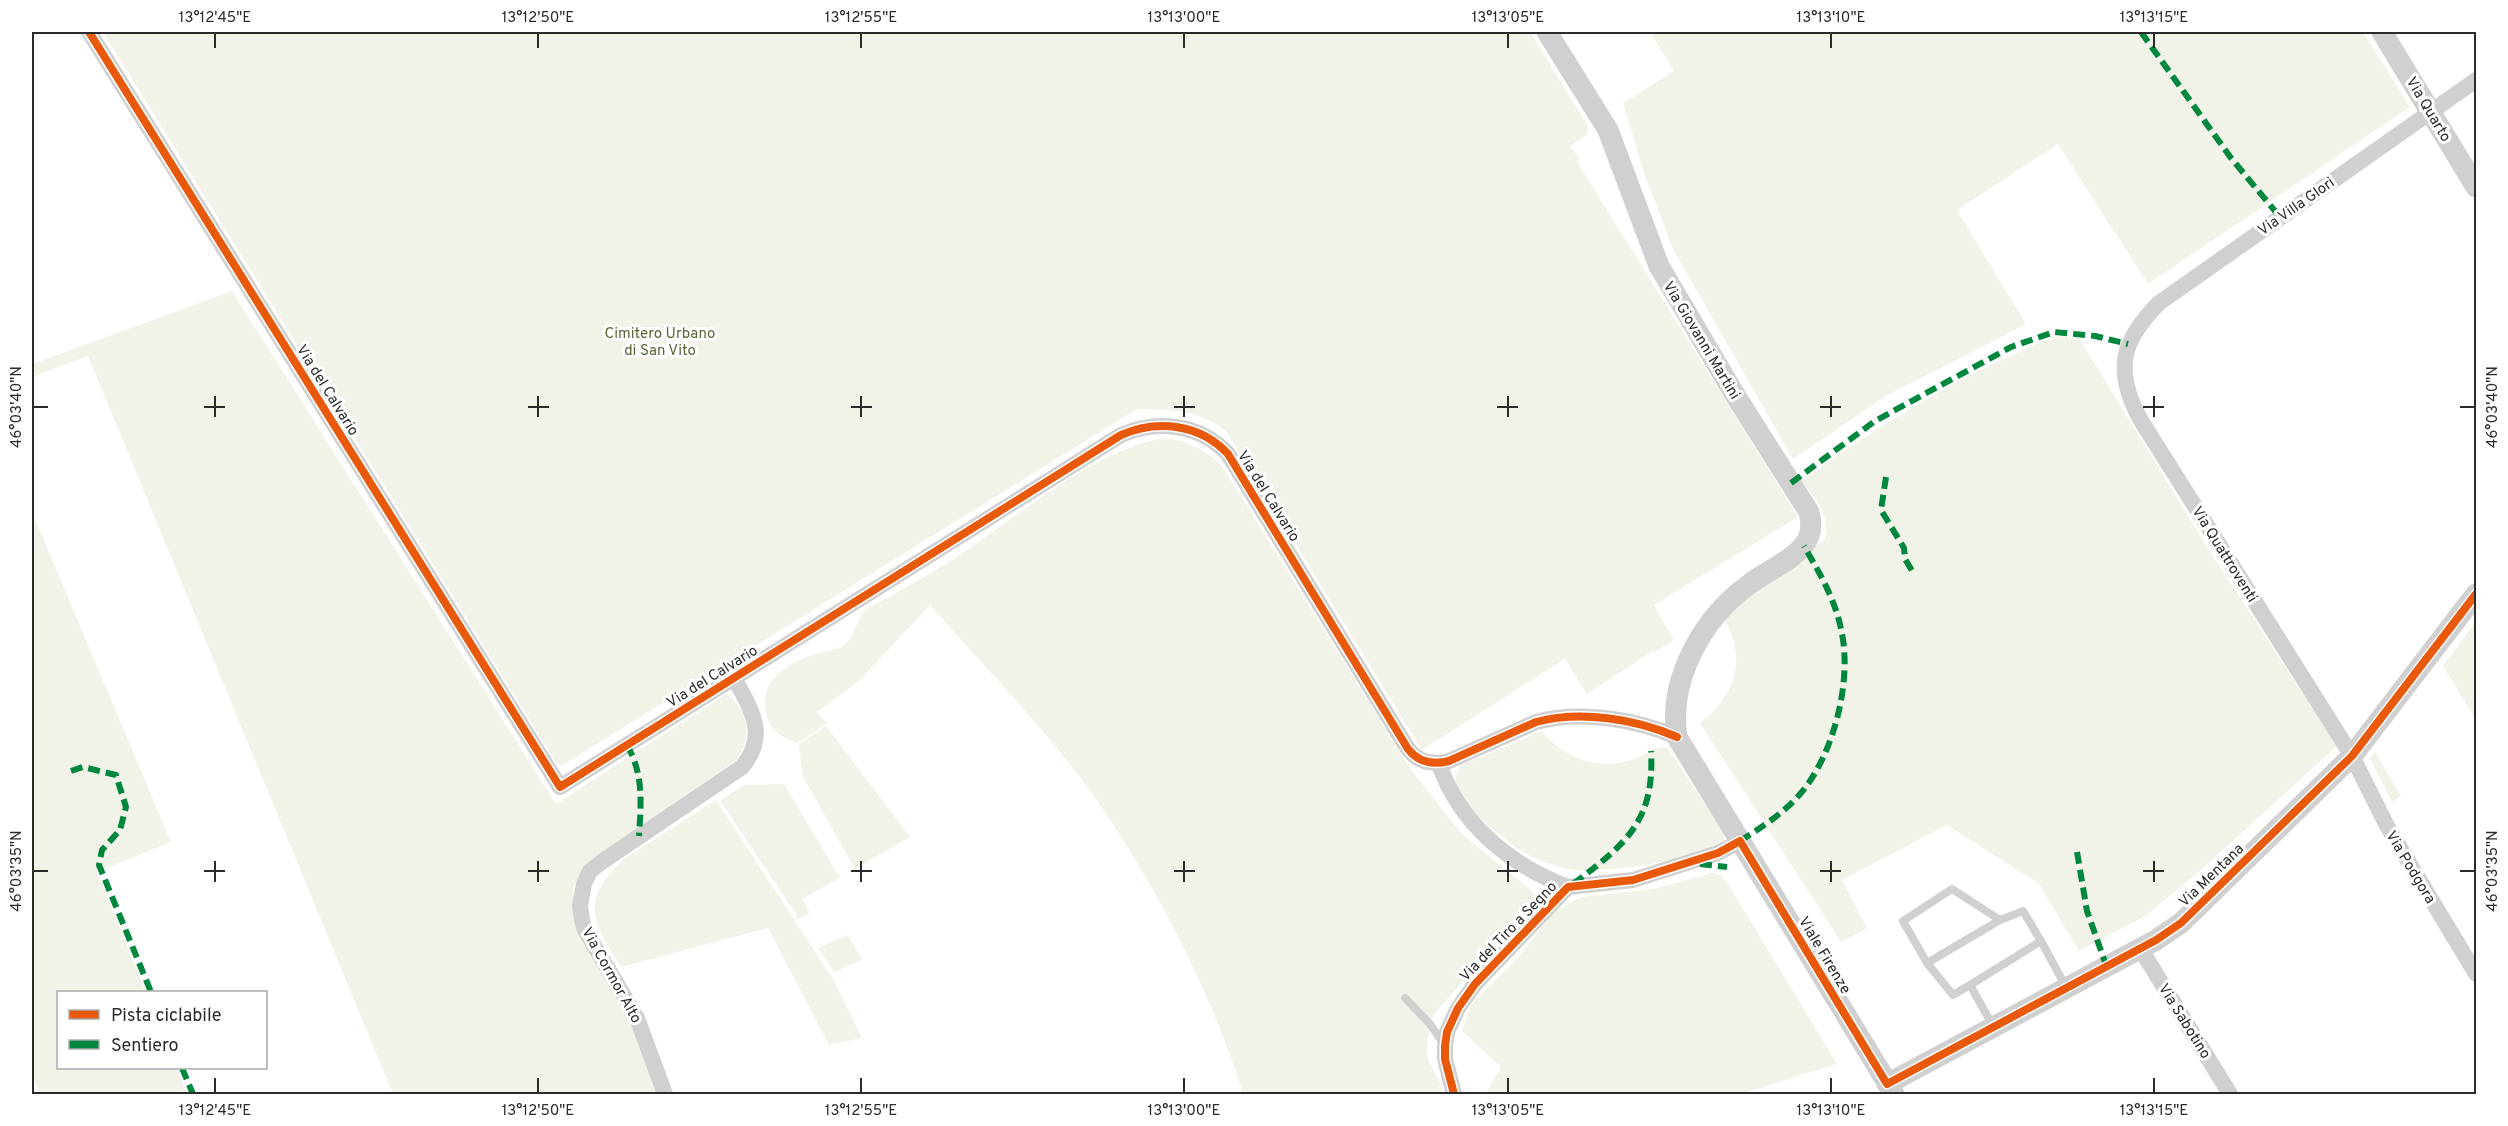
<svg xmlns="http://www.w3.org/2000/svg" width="2508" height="1126" viewBox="0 0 2508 1126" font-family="Overpass,sans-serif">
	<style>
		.green { fill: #f1f3e9 }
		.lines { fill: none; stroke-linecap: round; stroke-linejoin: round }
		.service { stroke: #d0d0d0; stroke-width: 8 }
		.minor { stroke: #d0d0d0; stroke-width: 16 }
		.tertiary { stroke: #d0d0d0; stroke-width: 21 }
		.quiet { stroke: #00873e; stroke-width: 6; stroke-dasharray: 12 6; stroke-linecap: butt }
		.cycleway-casing { stroke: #fff; stroke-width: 11 }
		.cycleway { stroke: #e8590c; stroke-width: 8 }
		.ticks { fill: none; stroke: #2b2b2b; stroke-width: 2 }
		.labels { text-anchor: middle; stroke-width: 6; stroke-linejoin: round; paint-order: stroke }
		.street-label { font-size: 15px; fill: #2b2b2b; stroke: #fff }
		.park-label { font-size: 15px; fill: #576838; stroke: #fff }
		.neatline { fill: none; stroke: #2b2b2b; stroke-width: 2 }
		.ticks-label { font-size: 15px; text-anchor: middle; fill: #2b2b2b }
	</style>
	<rect width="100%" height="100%" fill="#fff"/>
	<g class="green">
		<path d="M103,32H1530L1588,126V134L1570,146L1580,159L1577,162L1798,517L1654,605L1674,640L1655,652L1653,651L1587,694L1565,659L1422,750L1226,431C1198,410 1171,409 1137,409L563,765L557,764Z"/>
		<polygon points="1650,32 2363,32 2410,107 2148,284 2058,144 1957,210 2026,324 1886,396 1793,459 1673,249 1645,176 1623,103 1674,71"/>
		<path d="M232,291L556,804L726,694C751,711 752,739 735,761L591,860L583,867L573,889L574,915L632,1020L657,1094H393L88,356L32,377V364Z"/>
		<path d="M2057,336L2079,338L2209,550L2337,746L2202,869L2147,915L2079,951L2039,884L1947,825L1842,880L1867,928L1841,942L1700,723C1737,696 1748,655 1722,616L1825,539C1830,515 1816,499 1802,481C1880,424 1966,371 2057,336Z"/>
		<path d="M1167,438C1190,443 1209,450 1224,469L1409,767L1460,832L1539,897L1434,1014L1427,1040L1428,1059L1440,1083L1442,1094H1243C1212,994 1158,889 1098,802C1049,732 987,670 930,605L859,681L817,712L827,723L797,743C781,737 770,731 766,713C758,676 794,660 822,652C828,651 835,650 840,648C853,641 856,621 865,610C893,594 922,579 949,562C1009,524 1097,445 1167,438Z"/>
		<polygon points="32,512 171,842 97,872 146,992 58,992 58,1068 176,1068 188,1094 39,1094 32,1075"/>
		<polygon points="2476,621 2476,720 2443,666"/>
		<polygon points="826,726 910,837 855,869 802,775 799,744"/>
		<path d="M1542,731C1564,759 1599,771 1634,759C1645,756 1656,744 1668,748L1725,835L1724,839C1701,861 1596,876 1564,868C1552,864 1535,860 1525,853C1507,842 1463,807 1456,787C1454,778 1457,772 1461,765Z"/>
		<polygon points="2375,752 2401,796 2392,802 2370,759"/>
		<polygon points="784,784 840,878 802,899 810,913 795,920 797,915 720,801 744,785"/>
		<path d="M716,800L833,979L862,1038L829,1045L768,928L621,967C592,921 579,901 624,859Z"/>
		<polygon points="1712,873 1720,875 1727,882 1837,1064 1740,1094 1485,1094 1501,1067 1462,1031 1472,1003 1513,963 1556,910 1581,897 1654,889"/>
		<polygon points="848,935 862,960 834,972 818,948"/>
	</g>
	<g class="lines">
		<g class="service">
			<polyline points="2000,920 1952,889 1903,921 1927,963 2000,920 2023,911 2041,941"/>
			<polyline points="1927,963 1953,995 1970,985"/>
			<polyline points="1405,998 1430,1024 1443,1043"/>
			<polyline points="1993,1026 1970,985 2041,941 2066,987"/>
		</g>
		<g class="minor">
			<path d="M89,32L560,787L1121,435C1158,419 1200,424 1228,454L1408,749C1419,763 1433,765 1449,761L1536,722C1580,710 1636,719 1677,737"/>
			<path d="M2476,80L2159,303C2121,341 2114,370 2140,419L2352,756L2387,826L2476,974"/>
			<path d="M1439,764C1460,824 1510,865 1568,887"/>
			<polyline points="2140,948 2230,1094"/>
			<path d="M665,1094L637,1018L585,930L582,920L580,906L584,884L590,871L603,861L742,767C769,735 751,709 734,678"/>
			<polyline points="1454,1094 1445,1059 1445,1046 1447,1032 1458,1008 1475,984 1568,887 1633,880 1718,853 1740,841"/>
		</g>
		<g class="tertiary">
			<path d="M1547,32L1608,130L1659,266L1735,395L1809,512C1812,524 1812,536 1803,546C1790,562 1767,571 1751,583C1704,616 1668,678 1677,737L1894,1094"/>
			<polyline points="2382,32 2476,187"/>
			<polyline points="1887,1084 2156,940 2181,923 2352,756 2476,594"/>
		</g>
		<g class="quiet">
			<polyline points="2141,32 2231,158 2280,217"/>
			<polyline points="1886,477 1881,510 1904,548 1905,559 1914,574"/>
			<polyline points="1791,483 1875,421 2011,347 2054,332 2095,336 2128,344"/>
			<path d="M627,745C644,775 641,803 639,836"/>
			<polyline points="71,771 83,767 116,775 126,807 120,830 102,850 99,865 151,992"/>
			<path d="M1740,841C1762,827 1784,813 1801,793C1834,754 1853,679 1841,629C1835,599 1819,572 1804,546"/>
			<polyline points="2077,852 2087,911 2106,965"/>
			<polyline points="1700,864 1727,867"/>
			<path d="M1573,884C1626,844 1655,821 1651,751"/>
			<polyline points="182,1068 193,1094"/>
		</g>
		<defs>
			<g id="cycleway">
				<path d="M89,32L560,787L1121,435C1158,419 1200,424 1228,454L1408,749C1419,763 1433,765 1449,761L1536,722C1580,710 1636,719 1677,737"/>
				<polyline points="1454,1094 1445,1059 1445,1046 1447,1032 1458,1008 1475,984 1568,887 1633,880 1718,853 1740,841 1887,1084 2156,940 2181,923 2352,756 2476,594"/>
			</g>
		</defs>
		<use href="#cycleway" class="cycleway-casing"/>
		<use href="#cycleway" class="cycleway"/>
	</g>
	<path class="ticks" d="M215,33V48M538,33V48M861,33V48M1184,33V48M1508,33V48M1831,33V48M2154,33V48M215,396V417M538,396V417M861,396V417M1184,396V417M1508,396V417M1831,396V417M2154,396V417M33,407H48M204,407H225M528,407H549M851,407H872M1174,407H1195M1497,407H1518M1820,407H1841M2143,407H2164M2460,407H2475M215,861V882M538,861V882M861,861V882M1184,861V882M1508,861V882M1831,861V882M2154,861V882M33,871H48M204,871H225M528,871H549M851,871H872M1174,871H1195M1497,871H1518M1820,871H1841M2143,871H2164M2460,871H2475M215,1078V1093M538,1078V1093M861,1078V1093M1184,1078V1093M1508,1078V1093M1831,1078V1093M2154,1078V1093"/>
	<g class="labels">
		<g class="street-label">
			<text transform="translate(2429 109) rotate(59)" y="5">Via Quarto</text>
			<text transform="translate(2296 206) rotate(-35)" y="5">Via Villa Glori</text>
			<text transform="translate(1702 340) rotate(59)" y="5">Via Giovanni Martini</text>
			<text transform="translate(328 390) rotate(58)" y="5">Via del Calvario</text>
			<text transform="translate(1269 496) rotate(58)" y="5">Via del Calvario</text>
			<text transform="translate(2225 554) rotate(58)" y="5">Via Quattroventi</text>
			<text transform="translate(712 676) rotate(-32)" y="5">Via del Calvario</text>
			<text transform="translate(2411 867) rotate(59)" y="5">Via Podgora</text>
			<text transform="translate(2211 875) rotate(-44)" y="5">Via Mentana</text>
			<text transform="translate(1508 931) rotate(-46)" y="5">Via del Tiro a Segno</text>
			<text transform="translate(1825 955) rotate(59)" y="5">Viale Firenze</text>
			<text transform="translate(612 975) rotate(61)" y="5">Via Cormor Alto</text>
			<text transform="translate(2185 1021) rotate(58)" y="5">Via Sabotino</text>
		</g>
		<g class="park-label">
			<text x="660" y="338">Cimitero Urbano<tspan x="660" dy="17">di San Vito</tspan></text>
		</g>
	</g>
	<rect width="2508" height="1126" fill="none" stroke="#ffffff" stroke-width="66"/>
	<rect x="57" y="991" width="210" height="78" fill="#ffffff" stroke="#aaaaaa" stroke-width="1.5"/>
	<rect x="69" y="1010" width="30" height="9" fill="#e8590c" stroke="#aaaaaa" stroke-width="1.5"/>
	<text x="111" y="1021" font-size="18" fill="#2b2b2b">Pista ciclabile</text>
	<rect x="69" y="1040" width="30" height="9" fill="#00873e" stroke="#aaaaaa" stroke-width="1.5"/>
	<text x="111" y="1051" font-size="18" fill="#2b2b2b">Sentiero</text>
	<rect x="33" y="33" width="2442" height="1060" class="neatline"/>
	<g class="ticks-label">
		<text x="215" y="22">13°12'45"E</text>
		<text x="538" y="22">13°12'50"E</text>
		<text x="861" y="22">13°12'55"E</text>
		<text x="1184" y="22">13°13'00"E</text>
		<text x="1508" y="22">13°13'05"E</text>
		<text x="1831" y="22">13°13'10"E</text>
		<text x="2154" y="22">13°13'15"E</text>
		<text transform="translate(16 407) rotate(-90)" y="5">46°03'40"N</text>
		<text transform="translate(2492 407) rotate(-90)" y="5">46°03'40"N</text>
		<text transform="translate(16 871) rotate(-90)" y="5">46°03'35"N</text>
		<text transform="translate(2492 871) rotate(-90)" y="5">46°03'35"N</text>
		<text x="215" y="1115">13°12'45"E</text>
		<text x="538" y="1115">13°12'50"E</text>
		<text x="861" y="1115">13°12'55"E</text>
		<text x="1184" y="1115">13°13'00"E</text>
		<text x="1508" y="1115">13°13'05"E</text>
		<text x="1831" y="1115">13°13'10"E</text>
		<text x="2154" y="1115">13°13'15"E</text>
	</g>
</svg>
